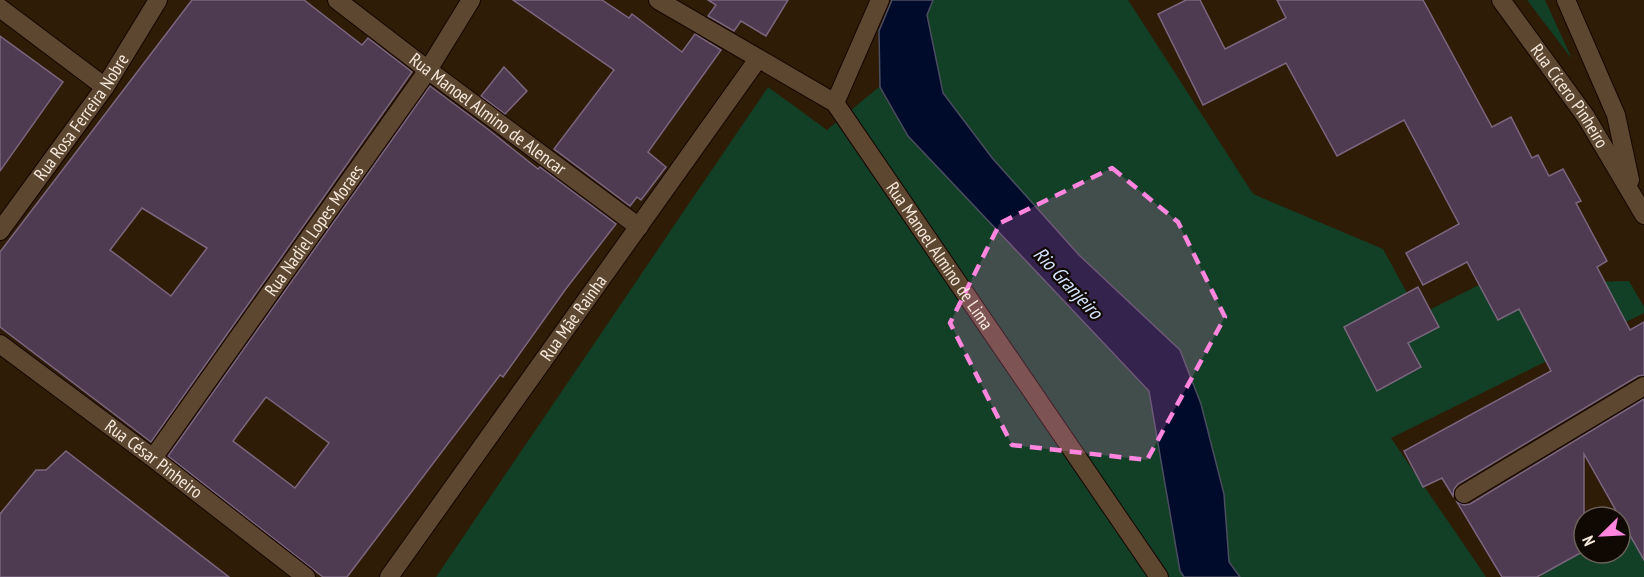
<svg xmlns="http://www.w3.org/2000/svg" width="1644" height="577" viewBox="0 0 1644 577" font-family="'PT Sans Narrow',sans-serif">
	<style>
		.green { fill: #124027 }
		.water { fill: #000a2a; stroke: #4a4d5f; stroke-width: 1.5 }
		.building { fill: #4e3b51; stroke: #7b667f; stroke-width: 1.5; fill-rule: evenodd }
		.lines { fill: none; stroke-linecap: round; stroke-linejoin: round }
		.minor-casing { stroke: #160600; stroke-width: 20 }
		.minor { stroke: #5d4731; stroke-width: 18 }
		.marked { fill: #ff85de; fill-opacity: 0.2; stroke: #ff85de; stroke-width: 4.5; stroke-dasharray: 12 8; stroke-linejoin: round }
		.labels { text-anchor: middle; stroke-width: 4.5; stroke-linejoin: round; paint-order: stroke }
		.street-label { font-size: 18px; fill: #f6e9dc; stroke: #100802 }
		.water-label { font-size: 20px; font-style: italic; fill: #d2e3fc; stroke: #100802 }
	</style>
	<rect width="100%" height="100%" fill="#2e1c06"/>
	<g class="green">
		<polygon points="933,0 1128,0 1253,194 1383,249 1419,315 1479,285 1629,281 1644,307 1644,313 1391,438 1486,577 1240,577 1229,562 1224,494 1201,404 1180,350 1079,255 993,159 943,93 926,15"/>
		<polygon points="1527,0 1545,0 1572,59"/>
		<polygon points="768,87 827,130 879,87 908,136 1149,391 1180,571 1184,577 436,577"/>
		<polygon points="1609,511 1644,511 1644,577 1540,577 1584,535 1584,553 1620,553 1620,517 1603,517"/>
	</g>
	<polygon class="water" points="892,0 933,0 927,15 943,93 993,159 1079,255 1180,350 1201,404 1224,494 1229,562 1240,577 1184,577 1180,571 1149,391 908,136 880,87 879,31"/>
	<g class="building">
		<path d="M192,0H304L362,45L368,38L412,72L151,442L0,327V252ZM142,208L207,248L171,296L110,250Z"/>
		<polygon points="513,0 602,0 629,18 632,14 682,52 695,34 721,50 648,152 666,167 641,200 637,197 630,206 554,149 614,70"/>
		<polygon points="708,0 788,0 766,36 741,21 734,31 708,16 716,5"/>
		<polygon points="1186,0 1200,0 1225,49 1286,18 1277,0 1423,0 1492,127 1511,117 1532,158 1538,155 1549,176 1563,169 1581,201 1576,203 1607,261 1597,267 1630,330 1644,322 1644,375 1638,376 1458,484 1454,489 1453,496 1442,478 1423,487 1404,451 1551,371 1519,309 1498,320 1467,262 1423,285 1406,253 1459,224 1404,120 1337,156 1286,63 1203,105 1158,14"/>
		<polygon points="0,36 63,82 0,171"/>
		<polygon points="504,67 527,91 505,114 481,96"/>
		<path d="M430,86L489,130L538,169L540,167L616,224L565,290L503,377L500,375L347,577H323L168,456ZM266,397L329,443L295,488L233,441Z"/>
		<polygon points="1418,287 1439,327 1408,343 1421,367 1377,391 1344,327"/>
		<polygon points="1644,399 1644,560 1584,454 1584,551 1537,577 1502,577 1457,502 1464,505 1470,504"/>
		<polygon points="66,451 229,577 0,577 0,514 36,470 46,470"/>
	</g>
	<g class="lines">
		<defs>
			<g id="minor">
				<path id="s1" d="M337,0L428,70L639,227"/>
				<path id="s2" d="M658,0L835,103L1159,577"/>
				<path id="s3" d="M1501,0L1586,117L1644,215"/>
				<polyline points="1566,0 1616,115 1630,180"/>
				<polyline points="0,8 105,87"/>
				<polyline points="835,103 880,0"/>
				<path id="s4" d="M0,231L105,87L158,0"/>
				<path id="s5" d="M0,344L153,458L306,577"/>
				<path id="s6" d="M153,458L428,70L471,0"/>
				<polyline points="1464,494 1644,386"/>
				<path id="s7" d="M389,577L758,59"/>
			</g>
		</defs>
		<use href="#minor" class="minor-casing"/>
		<use href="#minor" class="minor"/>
	</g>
	<path class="marked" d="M1112,168L1178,222L1225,317L1147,460L1012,445L950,323L1000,223Z"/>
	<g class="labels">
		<g class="street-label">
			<text dy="6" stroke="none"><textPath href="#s3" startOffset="118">Rua Cícero Pinheiro</textPath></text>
			<text dy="6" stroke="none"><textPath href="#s1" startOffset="189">Rua Manoel Almino de Alencar</textPath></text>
			<text dy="6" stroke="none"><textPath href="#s4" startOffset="140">Rua Rosa Ferreira Nobre</textPath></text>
			<text dy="6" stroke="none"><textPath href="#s6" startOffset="279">Rua Nadiel Lopes Moraes</textPath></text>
			<text dy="6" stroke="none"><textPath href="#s2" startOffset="390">Rua Manoel Almino de Lima</textPath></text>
			<text dy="6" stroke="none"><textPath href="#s7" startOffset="318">Rua Mãe Rainha</textPath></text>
			<text dy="6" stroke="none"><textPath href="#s5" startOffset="192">Rua César Pinheiro</textPath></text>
		</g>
		<g class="water-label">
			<text transform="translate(1068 283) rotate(47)" y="7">Rio Granjeiro</text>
		</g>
	</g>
	<g transform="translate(1602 535) rotate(246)"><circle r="28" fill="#100802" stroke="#6c6259" stroke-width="1.5"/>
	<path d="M0-4.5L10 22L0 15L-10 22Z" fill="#ff85de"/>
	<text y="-9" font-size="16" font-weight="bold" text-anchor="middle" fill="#f6e9dc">N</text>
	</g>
</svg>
